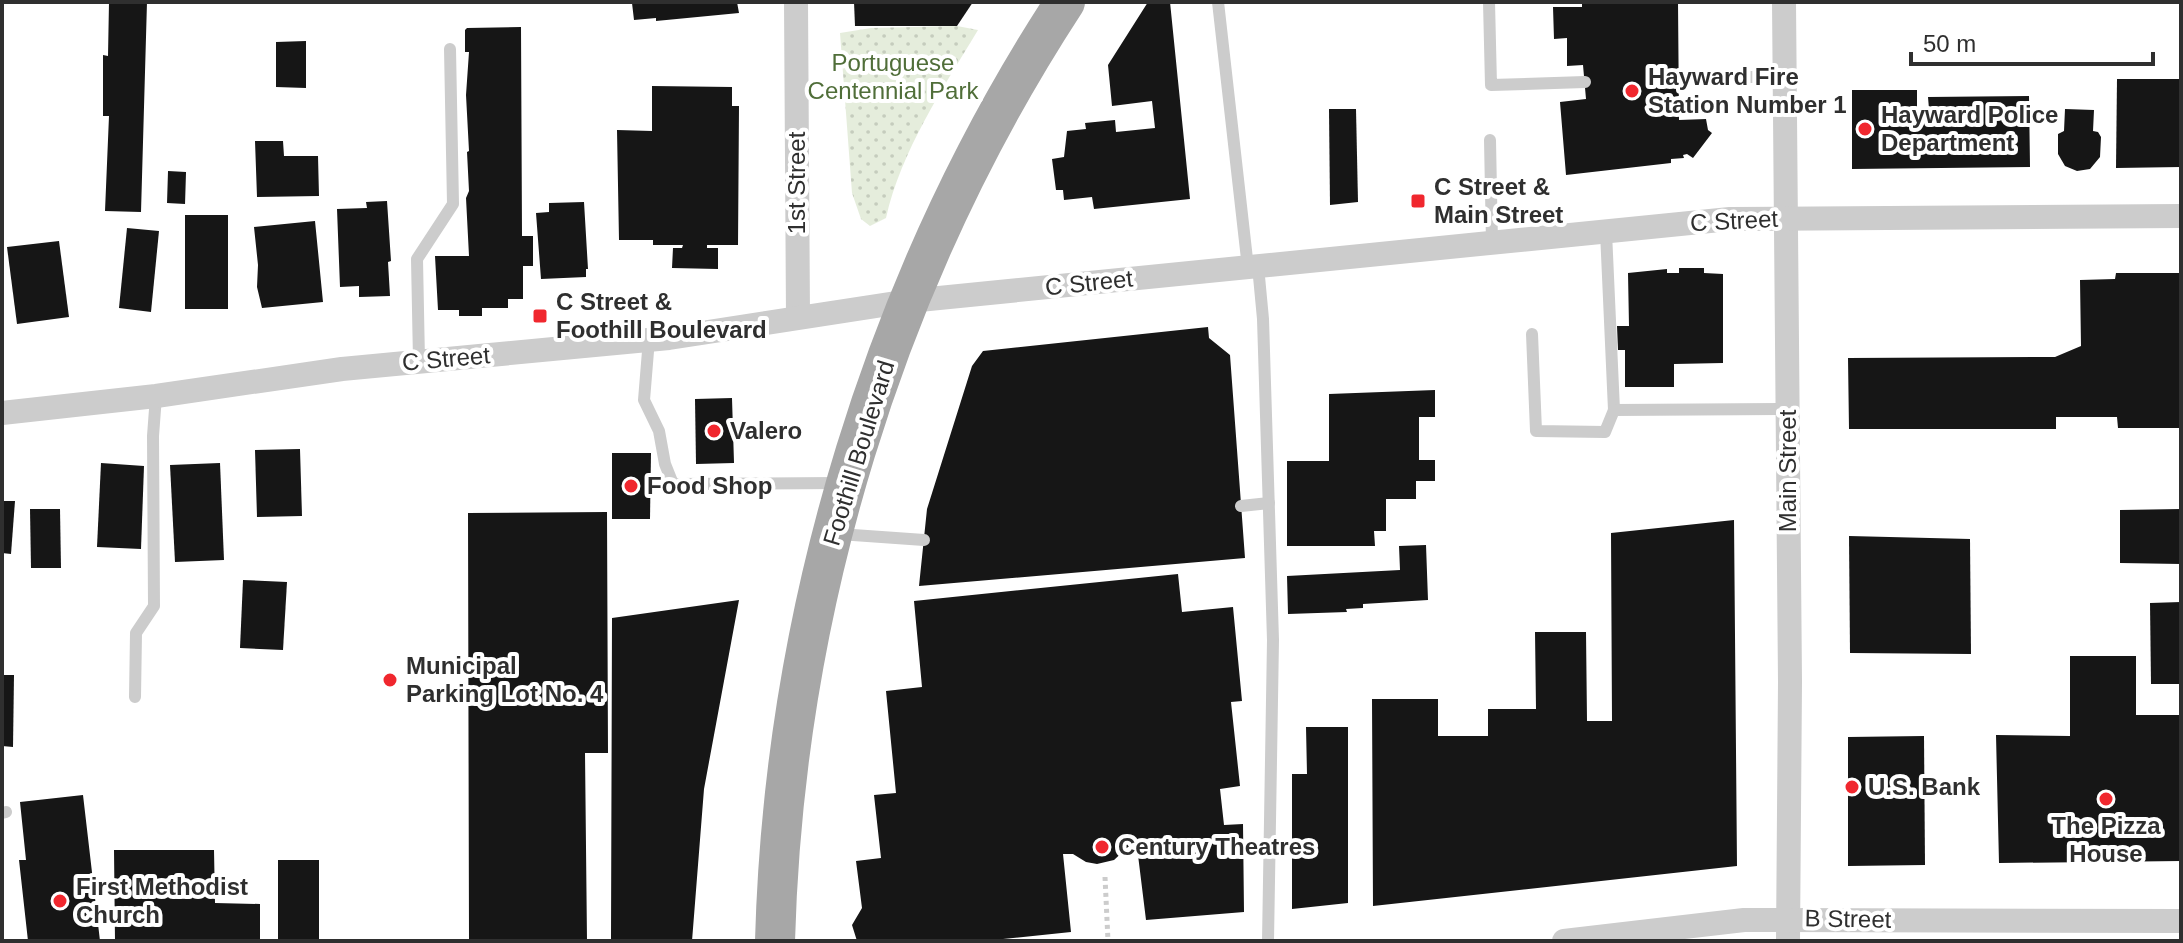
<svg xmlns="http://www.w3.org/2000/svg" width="2183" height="943" viewBox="0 0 2183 943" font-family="Helvetica,sans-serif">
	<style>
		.grass { fill: url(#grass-dots) }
		.building { fill: #161616 }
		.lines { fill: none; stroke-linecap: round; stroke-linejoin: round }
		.path { stroke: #ccc; stroke-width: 5; stroke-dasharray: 4 4; stroke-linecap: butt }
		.service { stroke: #ccc; stroke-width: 12 }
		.minor { stroke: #ccc; stroke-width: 24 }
		.primary { stroke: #a7a7a7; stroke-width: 40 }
		.poi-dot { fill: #f0272e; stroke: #fff; stroke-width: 3 }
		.labels { text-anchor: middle; stroke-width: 8; stroke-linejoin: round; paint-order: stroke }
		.park-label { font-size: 24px; fill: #506e39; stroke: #fff }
		.poi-label { font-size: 24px; font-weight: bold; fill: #2f2f2f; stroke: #fff; text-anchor: start }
		.street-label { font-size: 24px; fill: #2f2f2f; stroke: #fff }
	</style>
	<defs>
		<pattern id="grass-dots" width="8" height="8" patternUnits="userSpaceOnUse" patternTransform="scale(2)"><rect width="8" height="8" fill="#e5eddc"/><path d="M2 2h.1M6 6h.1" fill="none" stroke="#c5ccbd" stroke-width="1.8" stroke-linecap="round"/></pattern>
	</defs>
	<rect width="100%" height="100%" fill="#fff"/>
	<path class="grass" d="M957,26L978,30C943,88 901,151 886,218L870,226L861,219L852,193L840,33L871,28Z"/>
	<g class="building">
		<polygon points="109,2 147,2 141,212 105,211 109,116 103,116 103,55 108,56"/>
		<polygon points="644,2 737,2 739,13 656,21 656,18 634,20 632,3"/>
		<polygon points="854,2 973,2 957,26 855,26"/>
		<polygon points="1148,2 1170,2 1190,199 1094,209 1092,197 1064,200 1063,190 1056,190 1052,159 1064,157 1067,131 1086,129 1085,123 1115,120 1116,132 1155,128 1152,101 1112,106 1108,65"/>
		<polygon points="1582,2 1678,2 1679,120 1706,119 1708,130 1712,133 1693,158 1687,154 1683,155 1684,158 1671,159 1671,163 1566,175 1560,102 1586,99 1583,65 1567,66 1567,38 1554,39 1553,7 1582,7"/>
		<polygon points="521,27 522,236 533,236 533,266 523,266 523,299 508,299 508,308 482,308 482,316 459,316 459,310 438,310 435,256 469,256 466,198 469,191 467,152 469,151 466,95 469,52 465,52 465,30 467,28"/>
		<polygon points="306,41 306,88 276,87 276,42"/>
		<polygon points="2117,79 2181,79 2181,167 2116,168"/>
		<polygon points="652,86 732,87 732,106 739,106 738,245 707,245 707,248 718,248 718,269 672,268 673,248 682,248 683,245 653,245 653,240 619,240 617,130 652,131"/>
		<polygon points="1852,90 1917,90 1917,109 1929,109 1928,97 2029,96 2030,167 1852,169"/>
		<polygon points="1329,109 1356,109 1358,202 1330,205"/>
		<polygon points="2065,109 2094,110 2093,131 2098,132 2101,137 2100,157 2090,169 2077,171 2065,166 2058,154 2058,134 2064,131"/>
		<polygon points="255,141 283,141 284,156 318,156 319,196 257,197"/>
		<polygon points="168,171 186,172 185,204 167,203"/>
		<polygon points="387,201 391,261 388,262 390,296 359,297 359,286 340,287 337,209 367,208 366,202"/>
		<polygon points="584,202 588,269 586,269 586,277 541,279 536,213 549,212 549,203"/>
		<rect x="185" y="215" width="43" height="94"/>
		<polygon points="315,221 323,302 262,308 257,287 258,265 254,227"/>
		<polygon points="127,228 159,231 151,312 119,308"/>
		<polygon points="59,241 69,317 17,324 7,247"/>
		<polygon points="1679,268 1704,268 1704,273 1723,274 1723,363 1674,364 1674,387 1625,387 1625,350 1618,350 1617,326 1629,326 1628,273 1667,269 1667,273 1679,273"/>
		<polygon points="2116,273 2181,273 2181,428 2118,428 2117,417 2056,417 2056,429 1849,429 1848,358 2055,357 2081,346 2080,280 2115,279"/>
		<polygon points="1208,327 1209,338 1230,355 1245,558 919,586 927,509 972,366 983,351"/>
		<polygon points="1435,390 1435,417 1419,417 1419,460 1435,460 1435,481 1416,481 1416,499 1386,499 1386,531 1374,531 1375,546 1287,546 1287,461 1329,461 1329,394"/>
		<polygon points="732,398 734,463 696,464 695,399"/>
		<polygon points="300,449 302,516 257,517 255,450"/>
		<polygon points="612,453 651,453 650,519 612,519"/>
		<polygon points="101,463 144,466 141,549 97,547"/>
		<polygon points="220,463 224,560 175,562 170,465"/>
		<polygon points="2,501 15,501 11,554 2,553"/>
		<polygon points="30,509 60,509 61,568 31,568"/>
		<polygon points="2181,509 2181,564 2120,563 2120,510"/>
		<polygon points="607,512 608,753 585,753 587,941 469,941 468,513"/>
		<polygon points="1734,520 1737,866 1373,906 1372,699 1438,699 1438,736 1488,736 1488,709 1536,709 1535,632 1586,632 1587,721 1612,721 1611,533"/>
		<polygon points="1849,536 1970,539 1971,654 1850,653"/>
		<polygon points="1426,545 1428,600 1363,604 1363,608 1346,609 1347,612 1288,614 1287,576 1400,570 1399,546"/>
		<polygon points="1178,574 1182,612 1233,607 1242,701 1231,702 1240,786 1220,789 1224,825 1243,824 1244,912 1146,920 1137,847 1128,847 1114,860 1097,864 1086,862 1073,854 1063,854 1071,932 983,941 857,941 852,925 862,908 856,861 881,858 874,795 896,793 886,691 922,687 914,601"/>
		<polygon points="243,580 287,582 283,650 240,648"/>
		<polygon points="739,600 704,789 692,941 611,941 612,618"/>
		<polygon points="2181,602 2181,684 2151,684 2150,603"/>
		<polygon points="2070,656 2136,656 2136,715 2181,715 2181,861 1999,863 1996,735 2070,736"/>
		<polygon points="2,675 14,675 13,747 2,746"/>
		<polygon points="1306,727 1348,727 1348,903 1292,909 1292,774 1307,774"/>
		<polygon points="1924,736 1925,865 1848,866 1848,737"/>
		<polygon points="83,795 100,941 28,941 19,860 26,860 20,802"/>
		<polygon points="114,850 214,850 215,903 260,904 260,941 115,941"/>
		<rect x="278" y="860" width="41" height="81"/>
	</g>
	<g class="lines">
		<polyline class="path" points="1105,877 1108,941"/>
		<g class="service">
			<polyline points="1218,2 1248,268"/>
			<polyline points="1489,2 1491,85 1585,82"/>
			<polyline points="1679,79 1786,76"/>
			<polyline points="1490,140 1492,243"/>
			<polyline points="1606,232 1614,410 1788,409"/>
			<polyline points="1258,266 1263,319 1273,640 1268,941"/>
			<polyline points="1532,334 1536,431 1605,432 1614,410"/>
			<polyline points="649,339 644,400 659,431 665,464 673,484 839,483"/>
			<polyline points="419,361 417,259 453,204 450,49"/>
			<polyline points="1241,506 1269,503"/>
			<polyline points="839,534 924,540"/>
			<polyline points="135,697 136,633 154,606 153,436 156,396"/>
			<polyline points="2,813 6,812"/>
		</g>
		<g class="minor">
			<polyline points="796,2 798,317"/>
			<polyline points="1784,2 1790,682 1788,941"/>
			<polyline points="2,413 156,396 342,369 669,338 909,301 1730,219 2181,216"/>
			<polyline points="1564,941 1744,920 2181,921"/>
		</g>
		<path class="primary" d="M775,941C784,611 884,279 1065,2"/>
	</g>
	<g class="poi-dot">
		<circle cx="1632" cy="91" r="8"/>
		<circle cx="1865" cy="129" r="8"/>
		<rect x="1410" y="193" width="16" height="16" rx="4"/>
		<rect x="532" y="308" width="16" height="16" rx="4"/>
		<circle cx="714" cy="431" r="8"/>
		<circle cx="631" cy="486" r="8"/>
		<circle cx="390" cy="680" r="8"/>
		<circle cx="1852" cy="787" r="8"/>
		<circle cx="2106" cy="799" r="8"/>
		<circle cx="1102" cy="847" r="8"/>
		<circle cx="60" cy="901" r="8"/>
	</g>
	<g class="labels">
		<g class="park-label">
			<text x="893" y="71">Portuguese<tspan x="893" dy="28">Centennial Park</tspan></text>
		</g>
		<g class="poi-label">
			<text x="1648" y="85">Hayward Fire<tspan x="1648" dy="28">Station Number 1</tspan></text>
			<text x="1881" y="123">Hayward Police<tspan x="1881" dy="28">Department</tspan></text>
			<text x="1434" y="195">C Street &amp;<tspan x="1434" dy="28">Main Street</tspan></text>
			<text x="556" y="310">C Street &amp;<tspan x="556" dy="28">Foothill Boulevard</tspan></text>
			<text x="730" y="439">Valero</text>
			<text x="647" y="494">Food Shop</text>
			<text x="406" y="674">Municipal<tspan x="406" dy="28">Parking Lot No. 4</tspan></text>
			<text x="1868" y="795">U.S. Bank</text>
			<text x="2106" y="834" text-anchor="middle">The Pizza<tspan x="2106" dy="28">House</tspan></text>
			<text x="1118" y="855">Century Theatres</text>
			<text x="76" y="895">First Methodist<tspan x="76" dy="28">Church</tspan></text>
		</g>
		<g class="street-label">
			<text transform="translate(797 183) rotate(-90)" y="8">1st Street</text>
			<text transform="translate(1734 221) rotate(-3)" y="8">C Street</text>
			<text transform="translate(1089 283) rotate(-6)" y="8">C Street</text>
			<text transform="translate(446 359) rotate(-5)" y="8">C Street</text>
			<text transform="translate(859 453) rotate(-73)" y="8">Foothill Boulevard</text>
			<text transform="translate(1788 471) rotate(-90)" y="8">Main Street</text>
			<text transform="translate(1848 919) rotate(1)" y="8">B Street</text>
		</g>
	</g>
	<rect width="2183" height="943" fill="none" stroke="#2f2f2f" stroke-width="8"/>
	<path d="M1911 52v12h242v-12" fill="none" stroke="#2f2f2f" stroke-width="4"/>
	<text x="1923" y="52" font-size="24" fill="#2f2f2f" stroke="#ffffff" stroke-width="6" paint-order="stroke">50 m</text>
</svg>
